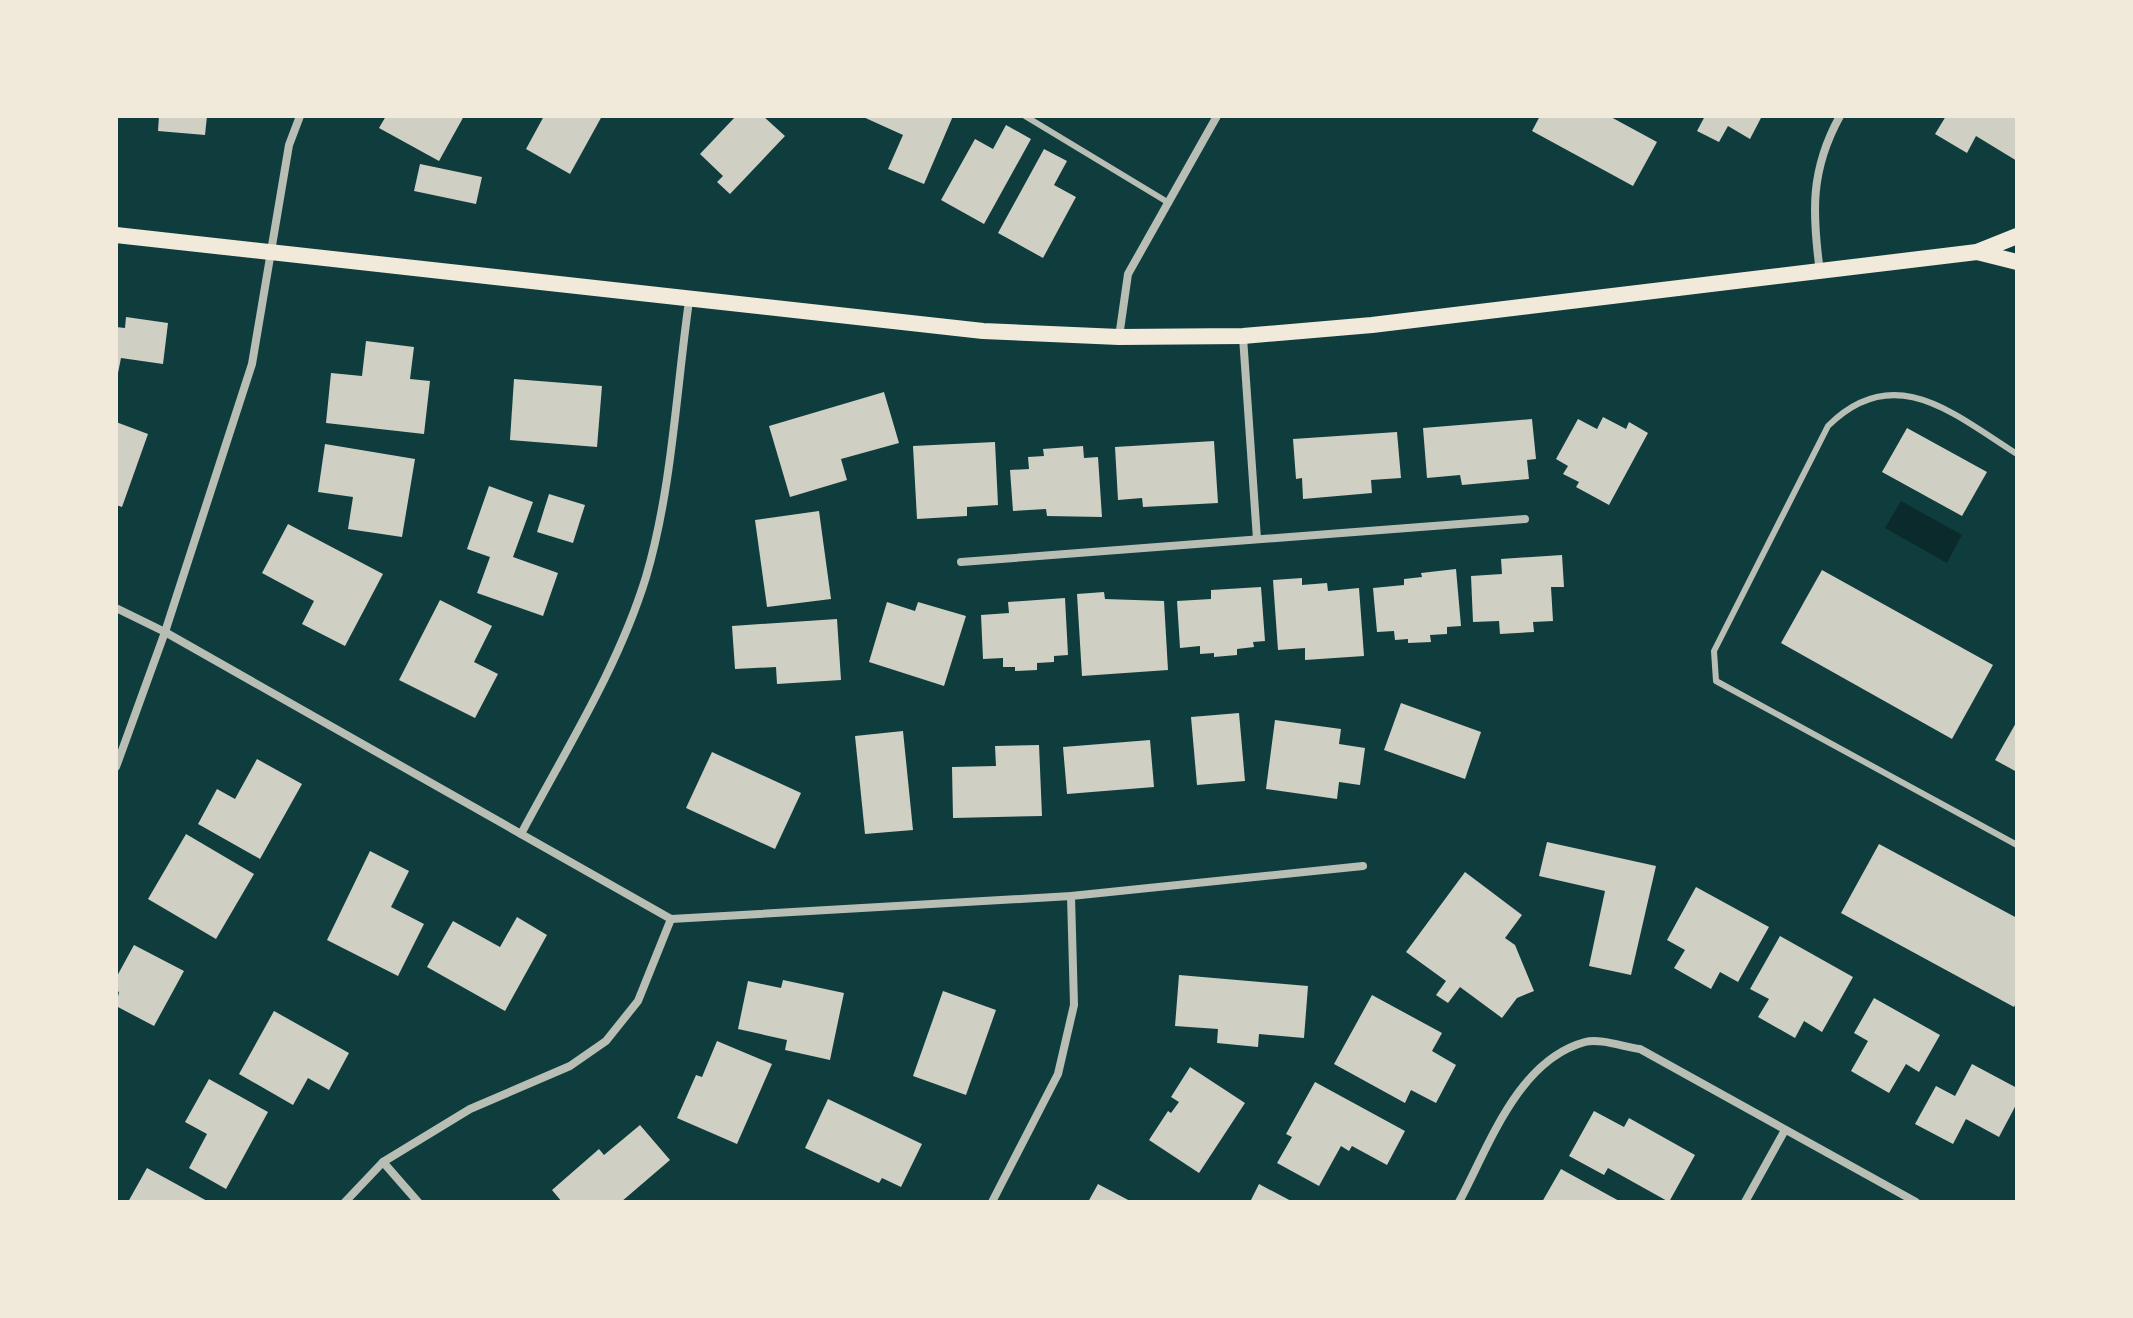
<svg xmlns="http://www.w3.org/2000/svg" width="2133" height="1318" viewBox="0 0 2133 1318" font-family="Ubuntu,sans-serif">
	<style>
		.water { fill: #0a2a2b }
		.building { fill: #cfcfc3 }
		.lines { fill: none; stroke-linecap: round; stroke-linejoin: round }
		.service { stroke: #b8beb3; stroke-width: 6 }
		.minor { stroke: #b8beb3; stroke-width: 8 }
		.secondary { stroke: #f1e9da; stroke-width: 16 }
	</style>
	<rect width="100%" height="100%" fill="#0f3d3e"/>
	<polygon class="water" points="1901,501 1962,535 1947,563 1885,528"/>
	<g class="building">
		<polygon points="159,116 207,116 205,135 158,131"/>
		<polygon points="386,116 464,116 439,161 379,128"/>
		<polygon points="544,116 602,116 570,174 526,149"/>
		<polygon points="736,116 763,116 785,136 730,194 717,182 723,176 700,154"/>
		<polygon points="861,116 953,116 924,184 888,169 903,135"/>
		<polygon points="1540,116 1609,116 1657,142 1633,186 1532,131"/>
		<polygon points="1705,116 1762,116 1750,139 1728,126 1719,142 1697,131"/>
		<polygon points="1946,116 2017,116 2017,161 1976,136 1967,153 1935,134"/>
		<polygon points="1006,125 1031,139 984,224 941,200 975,139 993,149"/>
		<polygon points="1044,149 1067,161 1054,185 1076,197 1043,258 998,233"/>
		<polygon points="420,164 482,177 476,204 414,191"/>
		<polygon points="126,317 168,323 163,364 121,358 116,383 116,327 125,328"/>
		<polygon points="366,341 414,347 410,379 430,381 424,434 326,423 331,373 362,376"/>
		<polygon points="514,379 602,386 597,447 510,440"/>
		<polygon points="884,392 899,443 841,459 847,480 790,497 769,426"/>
		<polygon points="1603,417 1626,429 1629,422 1648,433 1609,505 1576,487 1579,482 1563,474 1568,466 1556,459 1578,419 1597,429"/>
		<polygon points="1532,419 1536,459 1527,460 1529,479 1462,485 1460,475 1427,478 1423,428"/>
		<polygon points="116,422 148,434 122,507 116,505"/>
		<polygon points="1907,428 1987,472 1962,516 1882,472"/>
		<polygon points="1397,432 1401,478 1371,480 1372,493 1303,499 1302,478 1296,479 1293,439"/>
		<polygon points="1214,441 1218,503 1143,507 1142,498 1118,500 1115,447"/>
		<polygon points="995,442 998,505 967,507 967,516 917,519 913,446"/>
		<polygon points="325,444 415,459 402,537 348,529 353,497 318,492"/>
		<polygon points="1083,446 1084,458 1098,457 1102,517 1047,516 1046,509 1013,511 1010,470 1029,469 1028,457 1044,456 1043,449"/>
		<polygon points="489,486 533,502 513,557 558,573 543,616 477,593 490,557 467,549"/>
		<polygon points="549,494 585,505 573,543 537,532"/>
		<polygon points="819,511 831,599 767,607 755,520"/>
		<polygon points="288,524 383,574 345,646 302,624 314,601 262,573"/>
		<polygon points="1562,555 1564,587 1551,587 1553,621 1533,622 1534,632 1500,634 1499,621 1473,622 1471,576 1502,574 1501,559"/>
		<polygon points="1456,569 1461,626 1447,627 1447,634 1430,635 1431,642 1408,643 1408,639 1395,640 1394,631 1377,632 1373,588 1404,585 1404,579 1422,577 1421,573"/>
		<polygon points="1822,570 1993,665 1952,739 1781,643"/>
		<polygon points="1302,578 1302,585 1327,583 1328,591 1359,588 1364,656 1305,660 1305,648 1278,650 1273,580"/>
		<polygon points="1261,587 1265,641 1253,642 1254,647 1237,649 1237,655 1214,657 1214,653 1200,654 1200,646 1180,648 1177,601 1211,599 1211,590"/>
		<polygon points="1104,592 1105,599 1164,601 1168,670 1082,676 1077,594"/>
		<polygon points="1065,598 1068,655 1054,656 1054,662 1037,663 1037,670 1015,671 1015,667 1003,667 1003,658 983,659 981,615 1009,613 1008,602"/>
		<polygon points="440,600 492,626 474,662 498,674 475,718 399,680"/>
		<polygon points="887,602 915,611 918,602 966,616 944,686 869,662"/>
		<polygon points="837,619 841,680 777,684 776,667 735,669 732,626"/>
		<polygon points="1401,703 1481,732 1465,779 1384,750"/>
		<polygon points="1239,713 1245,781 1197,785 1191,717"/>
		<polygon points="1275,720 1341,729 1339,744 1365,748 1360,785 1339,782 1337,799 1266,789"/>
		<polygon points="2017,721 2017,772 1995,760"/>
		<polygon points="903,731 913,830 865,834 855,736"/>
		<polygon points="1150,740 1154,787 1067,794 1063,747"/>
		<polygon points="1039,745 1042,816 953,818 952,767 996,766 995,746"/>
		<polygon points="712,752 801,793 775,849 686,808"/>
		<polygon points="257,759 302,784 260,859 198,824 217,789 235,799"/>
		<polygon points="186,834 254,874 216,939 148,899"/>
		<polygon points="1547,842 1656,866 1631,975 1589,966 1605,891 1539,876"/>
		<polygon points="1879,844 2017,918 2017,1001 2014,1007 1841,913"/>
		<polygon points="370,851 409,871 391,907 424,924 398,976 327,940"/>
		<polygon points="1465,872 1522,915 1505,938 1515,945 1534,991 1517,998 1502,1018 1460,987 1448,1003 1436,995 1446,981 1406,952"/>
		<polygon points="1696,887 1769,927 1738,982 1720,972 1711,989 1674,968 1685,950 1667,940"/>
		<polygon points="517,917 547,935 505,1011 427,967 453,921 500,947"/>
		<polygon points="1780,936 1853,977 1822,1032 1804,1021 1795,1038 1758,1017 1769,999 1750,989"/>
		<polygon points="134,945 184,971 154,1026 116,1006 119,992 116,990 116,978"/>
		<polygon points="1179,975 1308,986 1304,1038 1259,1034 1258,1047 1217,1043 1218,1029 1175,1026"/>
		<polygon points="783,980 844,993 830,1060 785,1050 787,1040 738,1029 748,981 781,988"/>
		<polygon points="943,991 996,1010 966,1095 913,1076"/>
		<polygon points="1372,995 1442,1033 1432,1051 1456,1065 1436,1103 1411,1090 1405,1103 1334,1064"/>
		<polygon points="1874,998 1940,1035 1919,1072 1906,1064 1889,1093 1851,1071 1868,1041 1854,1033"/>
		<polygon points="274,1011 349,1053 329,1090 308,1078 293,1105 239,1074"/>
		<polygon points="717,1041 772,1064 737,1144 677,1118 696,1075 702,1077"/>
		<polygon points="1972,1064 2017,1088 2017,1103 1999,1137 1966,1119 1953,1144 1915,1124 1936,1086 1955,1096"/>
		<polygon points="1190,1067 1245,1103 1199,1173 1149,1140 1168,1111 1171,1113 1179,1102 1171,1097"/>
		<polygon points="209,1079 268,1112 226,1189 189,1168 207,1134 185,1122"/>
		<polygon points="1315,1082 1405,1131 1387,1165 1352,1146 1349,1151 1341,1146 1319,1186 1277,1163 1292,1137 1286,1134"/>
		<polygon points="828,1099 922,1144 901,1187 882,1178 879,1183 805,1148"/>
		<polygon points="1594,1111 1624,1127 1629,1118 1695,1155 1669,1202 1608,1168 1604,1175 1569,1156"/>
		<polygon points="640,1125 670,1160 621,1202 562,1202 552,1190 599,1149 604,1155"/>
		<polygon points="147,1168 209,1202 128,1202"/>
		<polygon points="1561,1169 1621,1202 1542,1202"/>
		<polygon points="1098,1184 1132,1202 1088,1202"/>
		<polygon points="1259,1184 1293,1202 1250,1202"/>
	</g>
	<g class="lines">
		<g class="service">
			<polyline points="1025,116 1169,203"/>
			<path d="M2017,454C1954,414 1894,360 1828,426L1714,651L1716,681L2017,845"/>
		</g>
		<g class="minor">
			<path d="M1820,272C1812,213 1810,170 1840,116"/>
			<polyline points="1119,337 1128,274 1217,116"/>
			<polyline points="1243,337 1257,539"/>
			<polyline points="961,562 1525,519"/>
			<polyline points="116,608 165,632 671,919 1071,896 1363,866"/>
			<polyline points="116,767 165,632 252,364 289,145 300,116"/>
			<path d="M521,834C565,751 618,668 646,577C672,489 676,392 689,301"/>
			<polyline points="383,1162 418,1202"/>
			<polyline points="345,1202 383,1162 470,1109 570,1066 606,1041 638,1001 671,919"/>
			<polyline points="992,1202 1058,1074 1074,1005 1071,896"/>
			<path d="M1459,1202C1489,1146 1518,1060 1585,1042C1600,1038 1624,1047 1640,1049L1916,1202"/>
			<polyline points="1745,1202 1785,1130"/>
		</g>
		<g class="secondary">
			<polyline points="116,235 983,331 1119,337 1243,336 1372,325 1977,252 2017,236"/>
			<polyline points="1977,252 2017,262"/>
		</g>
	</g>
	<rect width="2133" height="1318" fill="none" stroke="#f1e9da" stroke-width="236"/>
</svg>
